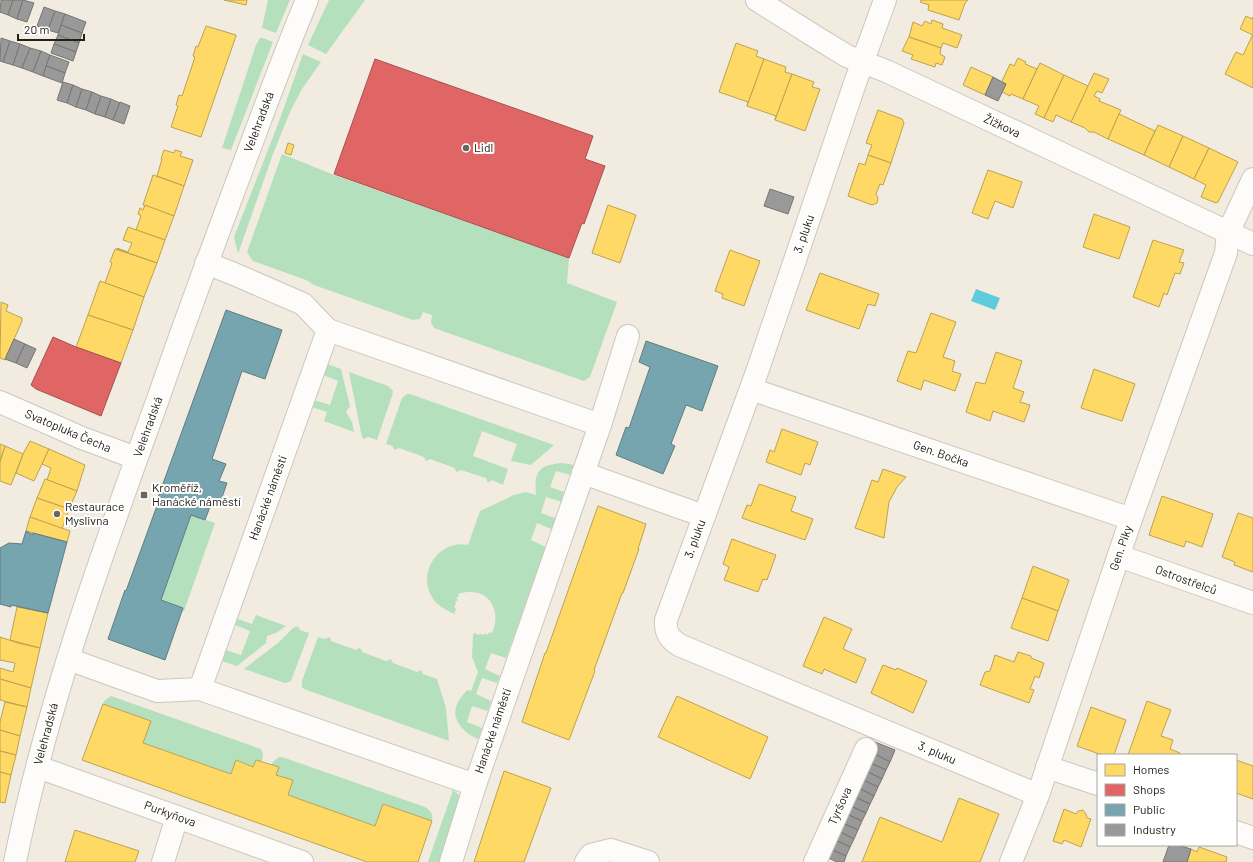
<svg xmlns="http://www.w3.org/2000/svg" width="1253" height="862" viewBox="0 0 1253 862" font-family="Barlow,sans-serif">
	<style>
		.green { fill: #b4e0be }
		.water { fill: #5fccde }
		.homes { fill: #ffd966; stroke: #bda24e }
		.shops { fill: #e06666; stroke: #a7514e }
		.public { fill: #76a5af; stroke: #5d7d81 }
		.industry { fill: #999; stroke: #767572 }
		.lines { fill: none; stroke-linecap: round; stroke-linejoin: round }
		.minor-casing { stroke: #cbc7bd; stroke-width: 24 }
		.major-casing { stroke: #cbc7bd; stroke-width: 24 }
		.minor { stroke: #fdfcfa; stroke-width: 22 }
		.major { stroke: #fdfcfa; stroke-width: 22 }
		.poi-dot { fill: #6b675d; stroke: #fff; stroke-width: 1.5 }
		.labels { text-anchor: middle; stroke-width: 4; stroke-linejoin: round; paint-order: stroke }
		.street-label { font-size: 12px; fill: #232017; stroke: #fff }
		.poi-label { font-size: 12px; fill: #232017; stroke: #fff; text-anchor: start }
	</style>
	<rect width="100%" height="100%" fill="#f1ecdf"/>
	<g class="green">
		<polygon points="268,0 290,0 276,33 262,28"/>
		<polygon points="329,0 365,0 326,54 308,45"/>
		<polygon points="260,38 263,38 273,42 231,150 222,148 256,45"/>
		<polygon points="303,54 321,62 302,89 290,112 273,154 238,254 234,237 278,124"/>
		<polygon points="282,154 334,175 569,258 567,283 617,302 590,377 584,381 581,380 434,328 431,322 432,315 423,312 420,319 413,320 314,285 306,280 253,261 247,252"/>
		<polygon points="327,364 341,369 350,406 346,412 352,422 354,432 324,421 327,412 312,407 314,400 330,405 338,381 323,375"/>
		<polygon points="349,372 388,386 393,391 392,396 377,440 368,437 364,439 362,437"/>
		<polygon points="407,394 410,394 554,445 531,465 511,461 517,444 482,431 473,456 508,469 503,485 492,480 488,483 486,478 461,470 457,472 455,470 455,468 430,459 426,461 424,457 399,448 395,450 393,448 393,446 386,444 402,398"/>
		<path d="M562,463L575,465L571,475L556,471L550,487L564,492L565,494L562,502L546,497L541,513L555,518L556,520L553,528L551,529L537,523L531,540L546,547L506,658L491,653L485,669L500,676L497,683L482,678L476,694L491,701L488,711L472,706L467,722L482,728L478,739C464,733 449,719 458,702C460,698 464,694 467,690L471,691L478,672L472,657L473,634L476,633L477,635L481,634L483,635L486,633L487,635L490,632L492,633C501,614 492,590 468,592C465,592 461,593 458,594L459,596L456,598L458,600L455,602L456,604L454,607L456,609L454,614C447,610 439,607 434,600C415,575 438,539 468,545L480,511L514,495L526,492L536,495C534,472 538,465 562,463Z"/>
		<polygon points="191,515 215,523 184,611 182,611 183,608 161,600"/>
		<polygon points="256,615 286,626 276,633 267,636 266,643 237,666 222,661 226,650 241,655 250,631 235,625 236,619 238,619 252,624"/>
		<polygon points="298,626 300,630 309,633 291,681 285,683 244,669 278,643 293,628"/>
		<polygon points="318,637 325,639 329,637 331,639 331,641 356,650 359,648 362,650 362,652 386,661 391,659 393,663 417,672 421,670 423,674 437,679 446,708 449,741 304,689 302,687 302,681"/>
		<polygon points="111,696 261,749 263,754 262,762 256,760 253,767 236,761 231,774 143,743 151,721 103,704 105,700"/>
		<path d="M279,757H282L425,807C431,811 433,814 432,821L384,804L375,826L288,795L293,780L276,775L271,765L274,761Z"/>
		<polygon points="453,790 459,795 460,800 440,862 428,862"/>
	</g>
	<polygon class="water" points="976,289 1000,298 995,310 971,301"/>
	<g class="homes">
		<polygon points="224,0 247,0 246,5"/>
		<polygon points="921,0 968,0 965,3 959,20 928,10 929,5 920,2"/>
		<polygon points="1246,16 1252,19 1253,17 1253,35 1240,29"/>
		<polygon points="932,20 943,24 942,28 962,35 957,48 943,43 941,48 909,37 913,22 922,26 925,21 931,24"/>
		<polygon points="206,26 236,35 236,36 201,137 171,127 178,106 176,105 179,95 182,96 195,57 193,56 196,46 198,47"/>
		<polygon points="1253,34 1253,88 1225,74 1236,52 1243,55"/>
		<polygon points="909,37 941,48 940,54 945,57 942,65 936,63 935,67 911,59 913,55 902,51"/>
		<polygon points="736,43 758,51 756,56 764,59 747,106 748,102 719,92"/>
		<polygon points="1018,58 1026,62 1025,64 1037,69 1023,99 1011,94 1010,96 1002,92 1006,84 1001,82 1002,81 1010,64 1014,66"/>
		<polygon points="764,59 786,67 785,72 792,74 775,120 776,116 747,106"/>
		<polygon points="1040,63 1064,75 1044,118 1035,114 1039,106 1023,99"/>
		<polygon points="971,67 993,77 985,95 963,85"/>
		<polygon points="1094,73 1109,79 1102,93 1097,91 1094,96 1100,99 1099,101 1121,110 1108,139 1094,132 1089,132 1085,128 1071,122"/>
		<polygon points="792,74 814,82 812,87 820,89 805,131 775,120"/>
		<polygon points="1064,75 1088,86 1071,122 1056,115 1053,122 1044,118"/>
		<polygon points="878,110 902,119 904,123 891,163 868,155 872,145 866,143"/>
		<polygon points="1119,114 1155,131 1144,155 1108,139"/>
		<polygon points="1158,125 1183,136 1169,167 1144,155"/>
		<polygon points="1183,136 1209,148 1194,179 1169,167"/>
		<polygon points="288,143 294,145 291,155 285,153"/>
		<polygon points="1209,148 1238,162 1218,202 1216,203 1201,197 1206,185 1194,179"/>
		<polygon points="164,150 174,153 175,150 182,152 180,156 193,160 184,186 157,176 162,159 161,159"/>
		<polygon points="868,155 891,163 883,185 880,184 876,194 878,198 877,203 872,205 848,196 859,163 865,165"/>
		<polygon points="988,170 1022,182 1013,208 995,201 988,219 972,213"/>
		<polygon points="153,175 184,186 174,216 143,205"/>
		<polygon points="145,205 174,216 165,240 136,230 141,216 138,214 140,208 143,210"/>
		<polygon points="608,205 636,215 620,263 592,253"/>
		<polygon points="1094,214 1130,227 1119,259 1083,247"/>
		<polygon points="128,227 165,240 157,263 117,249 117,248 128,252 132,243 123,240"/>
		<polygon points="1153,240 1184,250 1179,262 1184,263 1180,274 1175,273 1167,295 1164,293 1159,307 1133,297"/>
		<polygon points="115,249 157,263 144,297 105,283 112,263 110,262"/>
		<polygon points="730,250 760,261 744,306 722,298 723,294 715,291"/>
		<polygon points="820,273 879,294 875,306 868,304 859,329 806,310"/>
		<polygon points="100,281 144,297 133,330 88,315"/>
		<polygon points="1,302 8,305 6,311 22,318 22,321 5,360 0,358"/>
		<polygon points="931,313 956,322 943,357 955,361 952,371 961,374 955,391 924,380 921,390 897,381 908,351 916,353"/>
		<polygon points="88,315 133,330 121,363 76,347"/>
		<polygon points="996,352 1022,361 1013,388 1024,392 1020,402 1030,405 1024,422 993,411 990,421 966,412 976,382 985,384"/>
		<polygon points="1094,369 1135,384 1122,421 1081,408"/>
		<polygon points="782,429 818,442 810,465 805,463 801,475 766,462 770,450 774,452"/>
		<polygon points="30,441 49,449 34,481 16,473 23,454"/>
		<polygon points="0,444 5,446 0,461"/>
		<polygon points="5,446 23,454 11,485 0,481 0,462"/>
		<polygon points="49,449 85,465 77,491 47,480 51,468 42,464"/>
		<polygon points="883,469 906,477 897,487 889,502 884,538 855,528 872,480 878,482"/>
		<polygon points="45,479 77,491 69,509 37,498"/>
		<polygon points="759,484 796,497 791,511 813,519 805,540 742,518 747,505 751,506"/>
		<polygon points="1162,496 1213,514 1202,547 1186,541 1184,547 1149,535"/>
		<polygon points="37,498 69,509 62,529 30,517"/>
		<polygon points="598,506 646,524 638,549 639,549 623,593 622,593 594,670 595,671 569,740 522,722 545,653 546,653"/>
		<polygon points="1238,513 1253,518 1253,572 1234,565 1235,562 1222,557"/>
		<polygon points="30,517 70,531 67,542 26,531"/>
		<polygon points="732,539 776,555 767,580 763,579 758,592 724,580 729,567 723,564"/>
		<polygon points="1033,566 1069,580 1058,611 1022,598"/>
		<polygon points="1022,598 1058,611 1048,641 1011,628"/>
		<polygon points="17,607 48,613 40,648 10,640"/>
		<polygon points="824,617 852,629 843,649 866,659 856,683 824,669 822,674 803,666"/>
		<polygon points="0,637 18,643 40,648 31,688 0,679 0,668 13,672 15,663 0,660"/>
		<polygon points="1018,652 1031,656 1031,658 1044,663 1039,678 1035,676 1030,689 1034,690 1029,703 980,685 985,672 990,671 995,655 1014,662"/>
		<polygon points="883,665 896,670 897,668 927,681 913,713 871,693"/>
		<polygon points="0,679 31,688 27,707 0,700"/>
		<polygon points="677,696 768,737 750,779 658,737"/>
		<polygon points="1147,701 1171,710 1161,736 1173,740 1170,749 1180,753 1180,755 1128,755"/>
		<polygon points="5,702 27,707 20,736 0,730 0,722"/>
		<polygon points="103,704 151,721 143,743 231,774 236,760 253,767 256,760 279,767 276,775 293,780 288,795 375,826 383,804 432,821 418,862 367,862 82,760"/>
		<polygon points="1091,707 1126,720 1114,755 1102,755 1077,746"/>
		<polygon points="0,730 20,736 16,755 0,751"/>
		<polygon points="0,751 16,755 11,775 0,772"/>
		<polygon points="1236,760 1253,766 1253,799 1236,793"/>
		<polygon points="504,771 551,788 524,862 474,862"/>
		<polygon points="0,772 11,775 5,803 0,802"/>
		<polygon points="959,798 999,814 980,862 862,862 880,817 942,842"/>
		<polygon points="1064,809 1076,814 1078,811 1083,810 1086,814 1087,818 1091,819 1081,847 1064,840 1062,844 1053,841"/>
		<polygon points="75,830 139,851 135,862 65,862"/>
		<polygon points="1199,847 1227,857 1226,862 1187,862 1191,849 1197,852"/>
	</g>
	<g class="shops">
		<polygon points="375,59 593,136 585,159 605,166 584,224 582,223 569,258 334,174"/>
		<polygon points="53,337 76,347 121,363 101,416 36,389 31,385"/>
	</g>
	<g class="public">
		<polygon points="226,310 282,330 265,379 242,371 212,459 226,464 219,481 227,483 219,506 211,504 205,520 191,515 161,600 183,608 165,660 108,639 125,590 126,591 158,503 156,503"/>
		<polygon points="646,341 718,366 702,411 686,405 671,444 675,446 663,474 616,455 626,427 629,428 650,367 639,362"/>
		<polygon points="26,531 33,535 33,533 67,542 48,613 11,605 11,607 0,604 0,548 9,543 22,544"/>
	</g>
	<g class="industry">
		<polygon points="1,0 13,0 8,15 0,12"/>
		<polygon points="13,0 23,0 17,19 8,15"/>
		<polygon points="23,0 34,3 27,22 17,19"/>
		<polygon points="44,7 55,11 48,30 37,26"/>
		<polygon points="55,11 65,14 58,33 48,30"/>
		<polygon points="65,14 86,22 82,33 61,25"/>
		<polygon points="61,25 82,33 79,43 58,35"/>
		<polygon points="58,35 79,43 76,52 54,44"/>
		<polygon points="1,38 10,41 3,62 0,61"/>
		<polygon points="10,41 20,44 13,65 3,62"/>
		<polygon points="20,44 30,48 22,68 13,65"/>
		<polygon points="54,44 76,52 73,61 51,53"/>
		<polygon points="30,48 41,51 33,72 22,68"/>
		<polygon points="41,51 50,55 43,76 33,72"/>
		<polygon points="50,55 69,62 65,73 46,66"/>
		<polygon points="46,66 65,73 62,83 43,76"/>
		<polygon points="993,77 1006,84 998,101 985,95"/>
		<polygon points="63,82 73,85 67,103 57,100"/>
		<polygon points="73,85 82,89 76,107 67,103"/>
		<polygon points="82,89 92,92 86,110 76,107"/>
		<polygon points="92,92 101,96 95,114 86,110"/>
		<polygon points="101,96 111,99 105,117 95,114"/>
		<polygon points="111,99 120,103 113,120 105,117"/>
		<polygon points="120,102 130,106 124,124 113,120"/>
		<polygon points="770,189 794,197 788,214 764,206"/>
		<polygon points="14,339 25,344 16,363 5,359"/>
		<polygon points="25,344 36,349 27,368 16,363"/>
		<polygon points="875,742 895,750 890,762 866,749"/>
		<polygon points="866,749 890,762 886,770 866,761"/>
		<polygon points="866,761 886,770 882,779 862,769"/>
		<polygon points="862,769 882,779 878,787 859,778"/>
		<polygon points="859,778 878,787 874,796 855,786"/>
		<polygon points="855,786 874,796 870,804 850,795"/>
		<polygon points="850,795 870,804 866,813 846,804"/>
		<polygon points="846,804 866,813 862,821 842,812"/>
		<polygon points="842,812 862,821 858,830 838,821"/>
		<polygon points="838,821 858,830 854,839 835,829"/>
		<polygon points="835,829 854,839 850,847 831,838"/>
		<polygon points="831,838 850,847 846,856 826,847"/>
		<polygon points="1169,845 1178,845 1191,849 1187,862 1163,862"/>
		<polygon points="826,847 846,856 844,862 837,862 822,855"/>
	</g>
	<g class="lines">
		<defs>
			<g id="minor">
				<polyline points="757,0 819,39 847,56 886,71 1253,244"/>
				<path d="M885,0L855,83L757,372L666,620C665,632 669,639 679,645L1038,795"/>
				<polyline points="206,263 234,274 303,304 328,330"/>
				<polyline points="751,389 1131,519"/>
				<polyline points="0,402 82,438 136,458"/>
				<polyline points="600,425 628,336"/>
				<polyline points="583,473 704,516"/>
				<polyline points="1119,556 1253,603"/>
				<polyline points="68,659 157,691 200,689 475,785"/>
				<polyline points="200,689 328,330 600,425 475,785 451,862"/>
				<polyline points="38,767 302,862"/>
				<polyline points="1047,767 1098,784"/>
				<polyline points="1236,832 1253,838"/>
				<polyline points="163,862 177,817"/>
				<polyline points="586,862 591,855 611,850 648,862"/>
				<polyline points="815,862 866,749"/>
				<polyline points="1011,862 1038,795 1131,519 1226,253 1228,233 1253,179"/>
			</g>
			<path id="major" d="M15,862C47,703 103,551 158,399C186,318 216,238 246,158C266,105 285,52 307,0"/>
		</defs>
		<use href="#minor" class="minor-casing"/>
		<use href="#major" class="major-casing"/>
		<use href="#minor" class="minor"/>
		<use href="#major" class="major"/>
	</g>
	<g class="poi-dot">
		<circle cx="466" cy="148" r="4"/>
		<rect x="140" y="491" width="8" height="8" rx="2"/>
		<circle cx="57" cy="514" r="4"/>
	</g>
	<g class="labels">
		<g class="street-label">
			<text transform="translate(259 122) rotate(-69)" y="4">Velehradská</text>
			<text transform="translate(1002 126) rotate(25)" y="4">Žižkova</text>
			<text transform="translate(804 234) rotate(-71)" y="4">3. pluku</text>
			<text transform="translate(148 427) rotate(-70)" y="4">Velehradská</text>
			<text transform="translate(68 431) rotate(23)" y="4">Svatopluka Čecha</text>
			<text transform="translate(941 454) rotate(19)" y="4">Gen. Bočka</text>
			<text transform="translate(268 498) rotate(-70)" y="4">Hanácké náměstí</text>
			<text transform="translate(695 539) rotate(-70)" y="4">3. pluku</text>
			<text transform="translate(1121 548) rotate(-71)" y="4">Gen. Píky</text>
			<text transform="translate(1186 580) rotate(20)" y="4">Ostrostřelců</text>
			<text transform="translate(493 731) rotate(-71)" y="4">Hanácké náměstí</text>
			<text transform="translate(46 734) rotate(-75)" y="4">Velehradská</text>
			<text transform="translate(937 753) rotate(23)" y="4">3. pluku</text>
			<text transform="translate(840 806) rotate(-66)" y="4">Tyršova</text>
			<text transform="translate(170 814) rotate(20)" y="4">Purkyňova</text>
		</g>
		<g class="poi-label">
			<text x="474" y="152">Lidl</text>
			<text x="152" y="492">Kroměříž,<tspan x="152" dy="14">Hanácké náměstí</tspan></text>
			<text x="65" y="511">Restaurace<tspan x="65" dy="14">Myslivna</tspan></text>
		</g>
	</g>
	<rect x="1097" y="754" width="140" height="92" fill="#ffffff" stroke="#a7a6a2"/>
	<rect x="1105" y="764" width="20" height="12" fill="#ffd966" stroke="#a7a6a2"/>
	<text x="1133" y="774" font-size="12" fill="#232017">Homes</text>
	<rect x="1105" y="784" width="20" height="12" fill="#e06666" stroke="#a7a6a2"/>
	<text x="1133" y="794" font-size="12" fill="#232017">Shops</text>
	<rect x="1105" y="804" width="20" height="12" fill="#76a5af" stroke="#a7a6a2"/>
	<text x="1133" y="814" font-size="12" fill="#232017">Public</text>
	<rect x="1105" y="824" width="20" height="12" fill="#999999" stroke="#a7a6a2"/>
	<text x="1133" y="834" font-size="12" fill="#232017">Industry</text>
	<path d="M18 34v6h66v-6" fill="none" stroke="#232017" stroke-width="2"/>
	<text x="24" y="34" font-size="12" fill="#232017" stroke="#ffffff" stroke-width="3" paint-order="stroke">20 m</text>
</svg>
